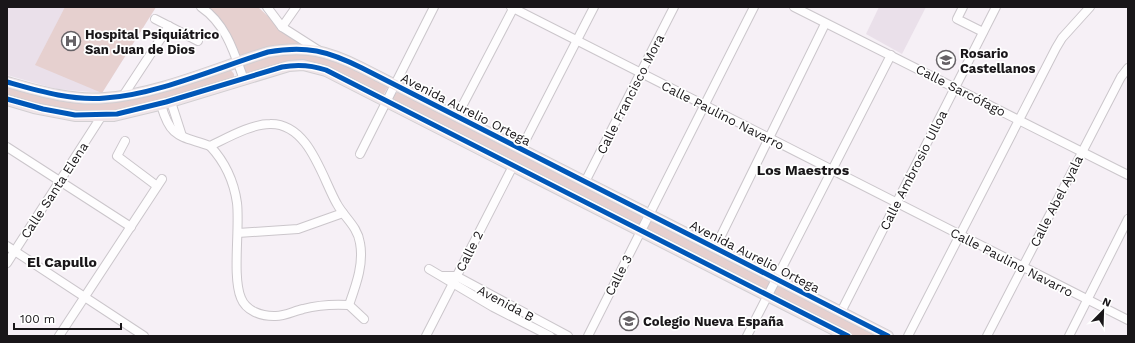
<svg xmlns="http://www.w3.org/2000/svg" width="1135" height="343" font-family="'Work Sans',sans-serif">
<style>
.built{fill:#eae0ea}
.green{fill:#e6d0cf}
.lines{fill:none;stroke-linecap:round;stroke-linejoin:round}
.minor-casing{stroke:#cbc6cb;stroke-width:10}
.major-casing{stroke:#d2cfd2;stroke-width:12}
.minor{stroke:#fefdfe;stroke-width:8}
.major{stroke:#efe5e9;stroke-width:10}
.cycleway-casing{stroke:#fff;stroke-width:8}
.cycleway{stroke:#0057b8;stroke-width:5}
.labels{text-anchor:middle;stroke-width:3.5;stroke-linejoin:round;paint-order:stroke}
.poi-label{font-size:13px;font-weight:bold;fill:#191619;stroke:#fff;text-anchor:start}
.street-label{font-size:13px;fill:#191619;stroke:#fff}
.neighbourhood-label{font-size:14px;font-weight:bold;fill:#191619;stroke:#fff}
</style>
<rect width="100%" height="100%" fill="#f6f0f6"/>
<g class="built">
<path d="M7,7H156L102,93L56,89L7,75Z"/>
<path d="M879,7H926L902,54L866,34Z"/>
</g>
<g class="green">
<path d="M65,7H156L102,93L35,65Z"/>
<path d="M207,7H258L286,33L305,46L240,58C231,40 223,19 207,7Z"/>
<path d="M309,52L344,62L388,87L381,99L302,65L246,79L241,65L271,55Z"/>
<path d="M229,68L234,74V80L127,111L83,114L7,99V85L104,101Z"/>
<path d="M400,91L640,215L642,217L640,224L636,228L390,101L394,94Z"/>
<path d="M650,221H654L771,280L768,291L642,232Z"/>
<path d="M782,286L879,336H847L773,295L777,287Z"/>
</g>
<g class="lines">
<g class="minor-casing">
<g id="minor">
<path d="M201,7C226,24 234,52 244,80"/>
<path d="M267,7L282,27L318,50"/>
<path d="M511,7L1128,320"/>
<path d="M794,7L1128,175"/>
<path d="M963,7L957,19L983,32"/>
<path d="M155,19L198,41"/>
<path d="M282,27L296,7"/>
<path d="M123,96L169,26"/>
<path d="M171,102L182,136"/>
<path d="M161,105C171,139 179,135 210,146C227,138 251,124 270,124C309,123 322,178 337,204C344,217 358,227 360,243C364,264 356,285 349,305"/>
<path d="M457,116L514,7"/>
<path d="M125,141L117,156L157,186"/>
<path d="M210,146C225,162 234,182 237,203C240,228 232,277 241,298C246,311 261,316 274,316C283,317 294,311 303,309C318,305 333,304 349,305L364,319"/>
<path d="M7,147L131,227"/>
<path d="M521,149L594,7"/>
<path d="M360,154L434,7"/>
<path d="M585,182L674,7"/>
<path d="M238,233L298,229L343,213"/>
<path d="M7,246L144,336"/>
<path d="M715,248L825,24"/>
<path d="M7,263L101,117"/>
<path d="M429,269L493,307L550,336"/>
<path d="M443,276H456L568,336"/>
<path d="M841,312L996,7"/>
<path d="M59,336L162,179"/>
<path d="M426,336L513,166"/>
<path d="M588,336L754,7"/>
<path d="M747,336L891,55"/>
<path d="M908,336L1056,48L1062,38L1090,7"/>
<path d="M987,336L1121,77L1128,68"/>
<path d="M1069,336L1128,219"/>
</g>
</g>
<g class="major-casing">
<g id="major">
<path d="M7,82C39,91 72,101 105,98C156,95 219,67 268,52C306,45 328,51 362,68L888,336"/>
<path d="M7,100L34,108L76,116H114L164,104L289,66L303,65L326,71L846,336"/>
</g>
</g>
<use href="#minor" class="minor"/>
<use href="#major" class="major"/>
<g class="cycleway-casing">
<g id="cycleway">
<path d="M7,82C39,91 72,101 105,98C156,95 219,67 268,52C306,45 328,51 362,68L888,336"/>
<path d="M7,99L43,109L75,115L117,114L166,102L282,67C298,64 311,65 326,70L848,336"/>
</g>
</g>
<use href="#cycleway" class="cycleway"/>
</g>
<defs>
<g id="hospital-ring" transform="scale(1)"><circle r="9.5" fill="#fff" stroke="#666266" stroke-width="1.5"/><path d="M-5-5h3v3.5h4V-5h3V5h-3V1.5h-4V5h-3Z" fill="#666266"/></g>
<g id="school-ring" transform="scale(1)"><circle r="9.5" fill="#fff" stroke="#666266" stroke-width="1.5"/><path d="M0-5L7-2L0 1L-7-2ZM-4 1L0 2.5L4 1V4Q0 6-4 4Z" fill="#666266"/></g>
</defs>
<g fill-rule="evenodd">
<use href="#hospital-ring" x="71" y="41"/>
<use href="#school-ring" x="946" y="60"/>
<use href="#school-ring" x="629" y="321"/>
</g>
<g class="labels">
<g class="poi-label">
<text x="85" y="39">Hospital Psiquiátrico<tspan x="85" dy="15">San Juan de Dios</tspan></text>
<text x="960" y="58">Rosario<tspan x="960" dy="15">Castellanos</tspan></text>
<text x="643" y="326">Colegio Nueva España</text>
</g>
<g class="street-label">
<text transform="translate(961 90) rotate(27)" y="5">Calle Sarcófago</text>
<text transform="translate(630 94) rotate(-63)" y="5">Calle Francisco Mora</text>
<text transform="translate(466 109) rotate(27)" y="5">Avenida Aurelio Ortega</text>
<text transform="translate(723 115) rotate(27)" y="5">Calle Paulino Navarro</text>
<text transform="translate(913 170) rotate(-63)" y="5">Calle Ambrosio Ulloa</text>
<text transform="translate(54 190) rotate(-57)" y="5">Calle Santa Elena</text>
<text transform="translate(1056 201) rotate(-63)" y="5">Calle Abel Ayala</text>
<text transform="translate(469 251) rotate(-63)" y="5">Calle 2</text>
<text transform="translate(755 256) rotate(27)" y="5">Avenida Aurelio Ortega</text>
<text transform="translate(1012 262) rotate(27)" y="5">Calle Paulino Navarro</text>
<text transform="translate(618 275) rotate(-63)" y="5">Calle 3</text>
<text transform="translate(506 303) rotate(28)" y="5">Avenida B</text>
</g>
<g class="neighbourhood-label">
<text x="803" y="175">Los Maestros</text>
<text x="62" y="267">El Capullo</text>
</g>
</g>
<rect width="1135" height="343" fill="none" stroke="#191619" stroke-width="16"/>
<g transform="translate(1103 311) rotate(23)" stroke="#ffffff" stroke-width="3" paint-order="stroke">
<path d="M0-3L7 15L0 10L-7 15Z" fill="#191619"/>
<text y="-6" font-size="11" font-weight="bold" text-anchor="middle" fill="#191619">N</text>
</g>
<path d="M14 323v6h107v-6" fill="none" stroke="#191619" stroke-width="2"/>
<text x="20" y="323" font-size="12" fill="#191619" stroke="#ffffff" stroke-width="3" paint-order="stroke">100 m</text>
</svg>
